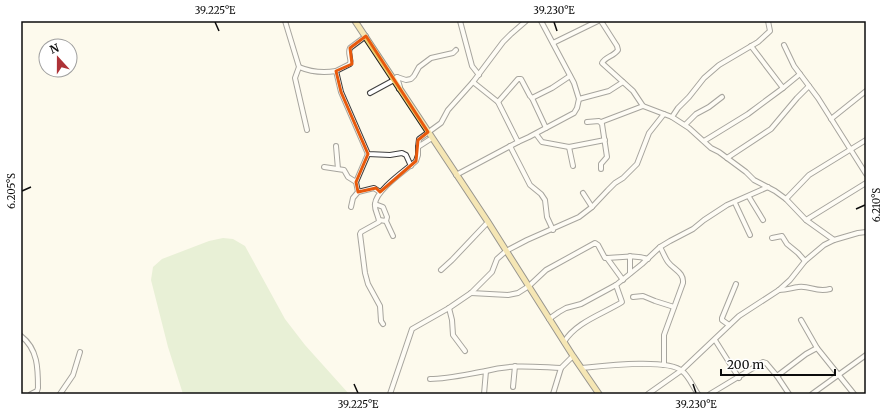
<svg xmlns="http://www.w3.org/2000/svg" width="887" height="415" font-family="Merriweather,serif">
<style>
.green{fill:#cfe4ba}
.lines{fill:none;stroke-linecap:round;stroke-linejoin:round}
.minor-casing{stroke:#3f3f3f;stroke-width:6}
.major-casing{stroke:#1d1d1d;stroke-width:7}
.minor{stroke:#fff;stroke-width:4}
.major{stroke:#ebce6f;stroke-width:5}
.marked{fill:none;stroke:#e8590c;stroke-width:3;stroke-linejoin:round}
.ticks{fill:none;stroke:#0c0c0c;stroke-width:1.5}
.neatline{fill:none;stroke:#0c0c0c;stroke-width:1.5}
.ticks-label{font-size:10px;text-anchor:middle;fill:#0c0c0c}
</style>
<rect width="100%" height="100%" fill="#fdfaed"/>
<path class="green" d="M223,238L233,239L245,246L285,319L305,345L349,394H183L168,347L151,280L153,267L162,259L209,241Z"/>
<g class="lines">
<g class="minor-casing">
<g id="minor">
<path d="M285,21L299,67L295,78L307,130"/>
<path d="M460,21L472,66L479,75"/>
<path d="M601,21L617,46L618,50C614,56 605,57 602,63L633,91L643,106L664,114"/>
<path d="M366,36L350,48C347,54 352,58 350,64L336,71L341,92L368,154L390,155L402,153L406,155L411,166"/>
<path d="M553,43L598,21"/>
<path d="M784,45L794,66L818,98L866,174"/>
<path d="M299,67C311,72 324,73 336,71"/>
<path d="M397,77L406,80L411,79L414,76L419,67L431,58L453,53L456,50"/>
<path d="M397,77L400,87L399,89"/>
<path d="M473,82L498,102L518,79H521L530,96L532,98L552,88L570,76"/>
<path d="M783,88L800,74"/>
<path d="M370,93L394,80"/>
<path d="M532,98L546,128"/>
<path d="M579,99L609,91L623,82"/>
<path d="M498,102L518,142"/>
<path d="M672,117L689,128L711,148L719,152L746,172L754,180L775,191L786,199L806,220L834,240"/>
<path d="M831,119L866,91"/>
<path d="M587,122L599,121L602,124L607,157L601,164V169"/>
<path d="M601,122L643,106"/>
<path d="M685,125L696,114L709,107L722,97"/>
<path d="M536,134L542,142L569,147L605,140"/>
<path d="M704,141L748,114L783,88L751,46"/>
<path d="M336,146L338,169"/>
<path d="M510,146L530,185L541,194L545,200L547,217L553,230"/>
<path d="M418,147L419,139L441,123L448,110L473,82L503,42L511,34L526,21"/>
<path d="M569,147L573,166"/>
<path d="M727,158L771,129L797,98L809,86"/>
<path d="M324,167L344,170L348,177L356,182"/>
<path d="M456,175L518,142L529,137L574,113L577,108L579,99L574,83L541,21"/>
<path d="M358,192L374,188L380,192"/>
<path d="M583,193L592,207"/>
<path d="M749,197L763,220"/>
<path d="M786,199L809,175L866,140"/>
<path d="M735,203L750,235"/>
<path d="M375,204L383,207L387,217L386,221"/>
<path d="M351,207L353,198L358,192L356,182L368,154"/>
<path d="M379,220L386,221L393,236"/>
<path d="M806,220L866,183"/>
<path d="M772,238L782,236L787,244L798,253L805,261"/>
<path d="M660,247C663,252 665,258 668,262C674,270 684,272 683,283L664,335V365"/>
<path d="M607,258L623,280"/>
<path d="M441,270L452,260L488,222"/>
<path d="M630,273V256"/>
<path d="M779,290C787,290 791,288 798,287C810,285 816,293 830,289"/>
<path d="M471,293L508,295L518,293L529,286L546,270L595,243L598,245L605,258C620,258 633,254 648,259"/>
<path d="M633,297L643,296L655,301L674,307"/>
<path d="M449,308L452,320L453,335L465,351"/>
<path d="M549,319L559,312L566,308L581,304L616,285L642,264L660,247L670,241L693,229L704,220L727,205L768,187"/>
<path d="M801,320L817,348"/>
<path d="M383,324L381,321L380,306L368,284L365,273L360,234L361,232L379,222C379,216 374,210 375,204C376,190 406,170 416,161L418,155V147L432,138"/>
<path d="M729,325L722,320V318L736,284"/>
<path d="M21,336C38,349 38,369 38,388L37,391L31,394"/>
<path d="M715,340L739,378"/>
<path d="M564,342C576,322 603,314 622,302L616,285"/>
<path d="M582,368C602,366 668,358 682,371C689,376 693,387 698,394"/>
<path d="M486,371C511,364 535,367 561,368"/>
<path d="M430,379C448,379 468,374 486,371L484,394"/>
<path d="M513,387L515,366"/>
<path d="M60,394L73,375L80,352"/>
<path d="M390,394L412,329L449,308L471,293L492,272L497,259L506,251L527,240L579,217L592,207L608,190L615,183L623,178L637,164L649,133L664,114L672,117L678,108L689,97L704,78L719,65L758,42L770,31L768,21"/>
<path d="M553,394L561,368L573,356"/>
<path d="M648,394L682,370L739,316L779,290L790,280L805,261L824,245L834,240L858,233L866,232"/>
<path d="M710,394L763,362L766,363L777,376"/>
<path d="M789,394L777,376L806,354L817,348L854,394"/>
<path d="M812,394L866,355"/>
</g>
</g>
<g class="major-casing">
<path id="major" d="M355,21L488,222L573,356L599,394"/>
</g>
<use href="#minor" class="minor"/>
<use href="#major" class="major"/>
</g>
<path d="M0 0H887V415H0ZM366,36L428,132L418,140L416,161L380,192L376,188L358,192L356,182L368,154L341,92L336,71L352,64L350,48Z" fill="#fdfaed" fill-opacity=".55" fill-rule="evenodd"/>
<path class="marked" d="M366,36L428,132L418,140L416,161L380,192L376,188L358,192L356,182L368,154L341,92L336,71L352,64L350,48Z"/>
<path class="ticks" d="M215,22L219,31M554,22L557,31M22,191L31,187M856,209L865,205M354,384L358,393M693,384L696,393"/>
<rect width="887" height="415" fill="none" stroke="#ffffff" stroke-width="44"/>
<g transform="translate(58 58) rotate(339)"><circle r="19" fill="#ffffff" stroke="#9e9e9e"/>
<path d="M0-3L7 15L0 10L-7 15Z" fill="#ae3237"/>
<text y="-6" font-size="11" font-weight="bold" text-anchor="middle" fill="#0c0c0c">N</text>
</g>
<path d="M721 369v6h114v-6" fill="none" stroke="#0c0c0c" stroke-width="2"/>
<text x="727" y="369" font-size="12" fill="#0c0c0c" stroke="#ffffff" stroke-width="3" paint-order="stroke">200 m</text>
<rect x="22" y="22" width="843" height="371" class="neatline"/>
<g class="ticks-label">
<text x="215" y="14">39.225°E</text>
<text x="554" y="14">39.230°E</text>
<text transform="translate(11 191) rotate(-90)" y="4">6.205°S</text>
<text transform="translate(876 205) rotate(-90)" y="4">6.210°S</text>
<text x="358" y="408">39.225°E</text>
<text x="696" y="408">39.230°E</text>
</g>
</svg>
